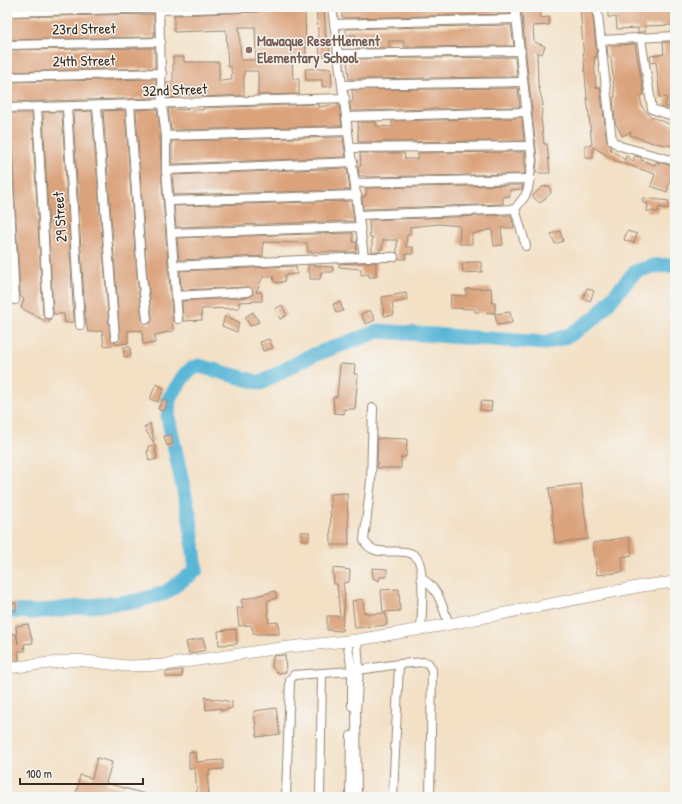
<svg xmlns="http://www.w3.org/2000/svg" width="682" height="804" font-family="'Patrick Hand',sans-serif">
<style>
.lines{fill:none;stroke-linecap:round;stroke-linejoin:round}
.river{stroke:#59b6d7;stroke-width:15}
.building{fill:#dba37b;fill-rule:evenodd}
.street-casing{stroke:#978572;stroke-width:10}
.secondary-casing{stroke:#978572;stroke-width:12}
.street{stroke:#fff;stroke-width:8}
.secondary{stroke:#fff;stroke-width:11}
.education-dot{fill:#8d6e63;stroke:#f6f6f2;stroke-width:1.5}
.labels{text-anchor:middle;stroke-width:3;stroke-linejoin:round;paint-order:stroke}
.street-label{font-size:15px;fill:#3b2a1e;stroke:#f6f6f2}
.education-label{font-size:15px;font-weight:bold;fill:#785e54;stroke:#f6f6f2;text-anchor:start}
</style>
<rect width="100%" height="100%" fill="#f6f6f2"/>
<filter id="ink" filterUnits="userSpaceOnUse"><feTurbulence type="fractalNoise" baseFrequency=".025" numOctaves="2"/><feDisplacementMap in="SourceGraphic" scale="8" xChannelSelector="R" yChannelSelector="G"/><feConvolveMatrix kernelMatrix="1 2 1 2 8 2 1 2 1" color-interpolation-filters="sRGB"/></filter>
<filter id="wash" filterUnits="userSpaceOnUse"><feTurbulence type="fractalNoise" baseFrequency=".012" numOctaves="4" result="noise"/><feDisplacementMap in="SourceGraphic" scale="16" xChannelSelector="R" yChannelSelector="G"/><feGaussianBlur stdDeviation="0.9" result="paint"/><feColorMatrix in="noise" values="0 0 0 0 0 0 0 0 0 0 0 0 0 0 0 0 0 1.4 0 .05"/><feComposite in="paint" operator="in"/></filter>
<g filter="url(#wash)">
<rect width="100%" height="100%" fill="#f3e0c5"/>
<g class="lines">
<path class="river" d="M7,611L33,612L137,601L165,593L196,570L190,519L168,417L169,398C180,386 182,370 199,366L261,383L308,357L379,331L545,343L570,335L595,318L635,272L653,266L675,265"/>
</g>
<g id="blocks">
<g class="building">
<path d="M305,7L306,57H292L293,79H299V94L258,95V71H244V95L203,97V94L179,95V97L167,98V82H173V57H184V62H219V81L232,80L231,67H228L226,30L174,32V15L258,12L263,8ZM239,27H255L256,60H241Z"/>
<path d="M316,7H324L326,44H329L330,56H320Z"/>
<path d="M342,7H510V14L346,18L342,17Z"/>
<path d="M521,7H540L541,18L549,17V25L533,26L534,42L545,46L542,54L537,52L538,84L543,104L541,118L544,144H547L550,173H536L537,160Z"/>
<path d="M580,7H592L597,57H594L596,88L600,87L607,142L611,147L610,149L625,160L626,156L633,161L635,156L642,158L641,160L655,165L656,162L674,166L667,192L651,186L655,174L616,161L593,147V158H585V145H592L586,87Z"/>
<path d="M625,7H673L675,25L645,26V32H638V28L617,29L616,17H608V8Z"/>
<path d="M154,14V37L7,40V17Z"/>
<path d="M511,25L514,46L404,47V41H389V48H356V35H346V29Z"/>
<path d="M663,42H675V109L665,106L667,97L660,98L656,62L651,63L650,56L664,54Z"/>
<path d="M635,44L644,95L640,96L642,107L651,117L675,126V146L653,143L630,135L631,132L622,136L615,122L613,97H615L611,57H608L607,46Z"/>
<path d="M155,48V68L7,72V50Z"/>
<path d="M515,57L517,77L349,79L347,59Z"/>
<path d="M331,68L332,86L322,87V80H306L305,69Z"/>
<path d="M156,79V98L7,102V82Z"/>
<path d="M518,88L520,107L351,111L350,102L353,101L352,90Z"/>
<path d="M319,104V107L339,104L342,126L171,130L168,109L203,110V108Z"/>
<path d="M157,109L160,136L161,170L173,331L155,335V343L143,344L142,330L128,331V343L104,346L102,331L88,332L85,317L73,112L92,111L110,337L115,342L118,341L120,337L103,111L125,110L137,277L142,320L147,324L151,323L152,318L147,275L136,110Z"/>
<path d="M43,112H62L74,322L65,323L64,314H53Z"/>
<path d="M7,113H32L43,314L45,319H51L49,323L21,308L24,299L21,297L20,295L12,146L9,141Z"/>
<path d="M522,118L524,141L358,142V122H376V126L392,127V121Z"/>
<path d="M343,137L346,157L172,164V141Z"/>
<path d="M525,152V174L366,177V176H359L358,166H361L360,153H404L405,159H418V153Z"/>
<path d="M347,168L350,190L174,195L172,175Z"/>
<path d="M523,185L522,189L510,190V196L503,197V204L363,209L362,197L366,196V188Z"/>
<path d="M550,186L551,193L540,203L532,196L542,187Z"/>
<path d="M643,198L669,201L668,209L659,207L658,212L647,211L648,204L642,202Z"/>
<path d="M351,201L354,221L176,227L174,206Z"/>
<path d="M511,215L514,228H501L503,245L494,246L492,229L472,234V244H459L460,226L439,224L410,227V235H407L406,247H413V254H406V259H399L397,252V240H383L382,249H380V252H372V238H370L369,220Z"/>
<path d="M560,231L563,241L555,244L551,234Z"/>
<path d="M627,231L637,234L634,243L624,240Z"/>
<path d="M347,233H353V242H357L356,252H308L307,243L263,242V256L179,260L177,238Z"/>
<path d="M376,262V277H369V274L361,275V269L339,267V264Z"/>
<path d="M471,262H481L482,272L463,273L462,263Z"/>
<path d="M308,265L333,267V272H321L320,279H310V273L308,272Z"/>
<path d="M296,266L297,274L285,275V281L279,283L274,282L273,276L263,277L256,292H262V301L239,302V308L201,309L202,320L183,321L182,301L248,297L253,295V291L248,287L181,290L180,271Z"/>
<path d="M491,288L492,303H495V313L475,312V309L450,308L451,295L466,296V289Z"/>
<path d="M587,288L594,291L590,301L583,298Z"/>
<path d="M406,293L407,300L392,303L394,315L384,316L382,297Z"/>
<path d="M340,302L343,311L336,313L333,304Z"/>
<path d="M282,305L287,315L280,319L275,309Z"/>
<path d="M370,310L375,320L366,324L361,314Z"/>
<path d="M253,312L259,322L250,326L245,317Z"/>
<path d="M510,312L512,323L497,325L495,314Z"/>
<path d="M225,316L239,322L237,332L222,326Z"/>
<path d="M269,339L273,348L263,351L260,342Z"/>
<path d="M123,347H130L131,356L124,357Z"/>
<path d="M340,364L355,365L354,374H358L355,409H344V414L334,413L333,397H337Z"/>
<path d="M156,384L164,388L158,402L150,399Z"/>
<path d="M162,399L168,401L164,412L158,409Z"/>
<path d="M481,401L492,402L491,411L480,410Z"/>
<path d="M150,423L154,443L144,428Z"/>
<path d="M171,434L173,444L167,446L164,436Z"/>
<path d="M378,438L407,439L406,457H401V468H377Z"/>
<path d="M155,445L157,459L149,461L147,451H149L148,446Z"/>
<path d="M581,484L588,539L555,543L549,488Z"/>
<path d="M347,493L349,545H331L330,494Z"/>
<rect x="301" y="532" width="8" height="8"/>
<path d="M629,537L632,555L622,557L623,572L597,575L593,543Z"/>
<path d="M333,568L350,570L349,582L343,583L345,596L342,631L327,630V616H340L337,584H334Z"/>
<path d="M372,568L387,569V577H380L379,581L373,578Z"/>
<path d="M399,589L400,611L383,612L381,590Z"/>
<path d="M275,591L277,598L267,601L269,623L278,622L279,634H254L251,625L239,626L237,608H243L241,600Z"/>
<path d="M363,599L364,613L368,612V614L386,613L387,625L355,628L352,601Z"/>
<path d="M7,603H16V611L7,610Z"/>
<path d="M28,624L33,643L24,644L25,651H18L19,660L8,661V653L12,652L10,634H16L18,644L16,626Z"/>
<path d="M236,629L237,644L219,645L218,631Z"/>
<path d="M203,638L206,650L189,654L186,642Z"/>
<path d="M285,655L286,672L278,673L272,667L273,656Z"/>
<path d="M182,670V677H166V672Z"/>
<path d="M205,697L232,702V708L221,711V708L206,710Z"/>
<path d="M276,708L280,734L257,737L254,711Z"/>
<path d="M189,752H195L196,762L223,760V769L209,770V775H207L209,794L197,795L195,768L189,769Z"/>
<path d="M97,758L112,762L106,783L149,795V797H86L76,794L80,775L92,778Z"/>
</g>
</g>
</g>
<g filter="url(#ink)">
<use href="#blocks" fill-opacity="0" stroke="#978572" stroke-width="1"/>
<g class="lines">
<g class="street-casing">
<g id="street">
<path d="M332,7L364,257H394"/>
<path d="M597,7L612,141L620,146L675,161"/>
<path d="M160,10L258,7"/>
<path d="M7,12L159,8L162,104L166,136V170L178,319"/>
<path d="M334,24L516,19"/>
<path d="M641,39L652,109L675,117"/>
<path d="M601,40L675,36"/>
<path d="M7,45L161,42"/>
<path d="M338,54L521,51"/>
<path d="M7,77L162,73"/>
<path d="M342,85L523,82"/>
<path d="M130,105L142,276L147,319"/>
<path d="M97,107L115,337"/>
<path d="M7,108L345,98"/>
<path d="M37,108L48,314"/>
<path d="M67,108L80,325"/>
<path d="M347,117L526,112"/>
<path d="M166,136L348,131"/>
<path d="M7,146L15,300"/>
<path d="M351,148L530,146"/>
<path d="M166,170L353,162"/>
<path d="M356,183L530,179"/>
<path d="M170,201L357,195"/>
<path d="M515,209L526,246"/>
<path d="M360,215L515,209L525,196L528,189L532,161L515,7"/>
<path d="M172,233L360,227"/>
<path d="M174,266L364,257"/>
<path d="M175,296L248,292"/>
<path d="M373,408L371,481L364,540C374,562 405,543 417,558C425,568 422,614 421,629"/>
<path d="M421,578C440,590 441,604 449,624"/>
<path d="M357,640L359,670L356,711L357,797"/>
<path d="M347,641L352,671V706"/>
<path d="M399,664L424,662L428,663L432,670L430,797"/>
<path d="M286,797L290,680L294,675L352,671L399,664L393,797"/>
<path d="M320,797L322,673"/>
<path d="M350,797L351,736"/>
</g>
</g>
<g class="secondary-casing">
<path id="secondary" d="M7,668L77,660L127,666L164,665L280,648L357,640L445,625L642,586L675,582"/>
</g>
<use href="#street" class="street"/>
<use href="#secondary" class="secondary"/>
</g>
</g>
<circle class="education-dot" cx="249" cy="50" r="4"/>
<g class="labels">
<g class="street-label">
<text transform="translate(84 29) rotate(-1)" y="5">23rd Street</text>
<text transform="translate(84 61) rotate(-1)" y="5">24th Street</text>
<text transform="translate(175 90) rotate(-2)" y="5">32nd Street</text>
<text transform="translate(60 217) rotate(-94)" y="5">29 Street</text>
</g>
<g class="education-label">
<text x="257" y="46">Mawaque Resettlement<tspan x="257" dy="17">Elementary School</tspan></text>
</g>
</g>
<rect width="682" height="804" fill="none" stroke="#f6f6f2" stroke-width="24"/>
<path d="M20 778v6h123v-6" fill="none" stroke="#3b2a1e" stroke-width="2"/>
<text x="26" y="778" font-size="12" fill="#3b2a1e" stroke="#f6f6f2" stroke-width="3" paint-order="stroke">100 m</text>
</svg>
